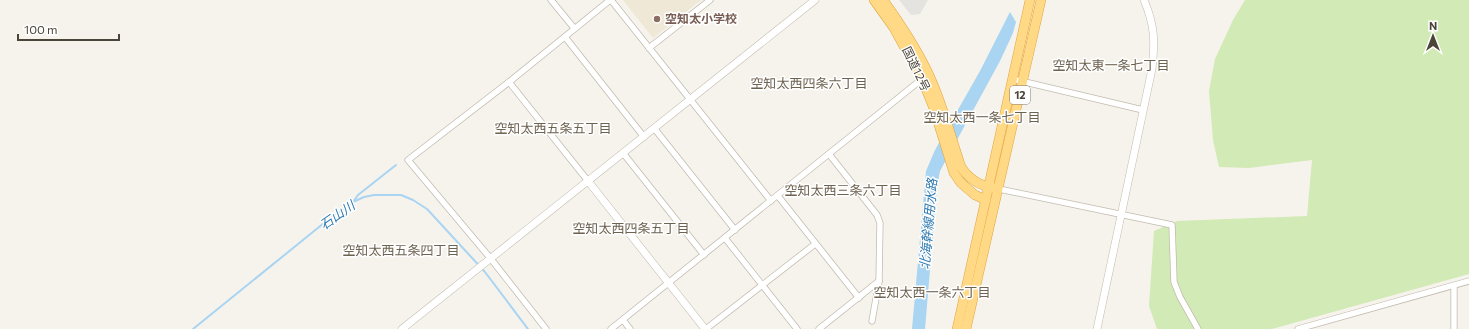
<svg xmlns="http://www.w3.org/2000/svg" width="1469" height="329" font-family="Commissioner,'Noto Sans JP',sans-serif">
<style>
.education{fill:#efe8d6}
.green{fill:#d2eab5}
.parking{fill:#e5e3e0}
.water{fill:#a9d4f2}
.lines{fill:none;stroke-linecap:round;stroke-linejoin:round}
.stream{stroke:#a9d4f2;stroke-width:2}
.minor-casing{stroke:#c2bbae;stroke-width:7}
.tertiary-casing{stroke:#c2bbae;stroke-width:8}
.trunk-casing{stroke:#e0a43c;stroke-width:10}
.minor{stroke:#fff;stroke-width:5.5}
.tertiary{stroke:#fff;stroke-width:7}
.trunk{stroke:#ffd985;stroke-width:9}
.education-dot{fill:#8d6e63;stroke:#fff;stroke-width:1.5}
.labels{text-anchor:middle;stroke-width:3;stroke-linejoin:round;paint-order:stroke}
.shield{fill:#fff;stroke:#817c74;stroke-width:1}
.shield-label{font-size:11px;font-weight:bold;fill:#4b4439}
.education-label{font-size:12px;font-weight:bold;fill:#785e54;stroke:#fff;text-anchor:start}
.street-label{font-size:12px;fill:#4b4439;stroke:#fff}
.neighbourhood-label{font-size:13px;fill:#6e6250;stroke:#fff}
.water-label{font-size:13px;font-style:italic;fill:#2e7ab2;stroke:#fff}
</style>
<rect width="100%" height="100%" fill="#f6f3ec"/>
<path class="education" d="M623,0H701L653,38Z"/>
<path class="green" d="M1245,0H1469V274L1272,329H1157L1149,306L1154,231L1177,221L1307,216L1312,160L1249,168L1219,167L1213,140L1209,91L1215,59L1233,20Z"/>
<path class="parking" d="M899,0H928L920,14L911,15Z"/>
<path class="water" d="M1010,12L1016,22L1013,33L1000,61L940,171L937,187L925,329H912L926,171L935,150L980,71Z"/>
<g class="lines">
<g class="stream">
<path d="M353,202L358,195L396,165"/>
<path d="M193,329L324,223L353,202L364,197L374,195H401L413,200L427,209L485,272L528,329"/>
</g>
<g class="minor-casing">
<g id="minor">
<path d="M551,0L574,28"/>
<path d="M611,0L771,201"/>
<path d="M565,37L644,137"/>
<path d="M649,48L710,0"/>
<path d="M1012,79L1143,110"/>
<path d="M509,82L588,181"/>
<path d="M654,128L735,230"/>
<path d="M623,153L704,255"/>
<path d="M829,154L877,215L880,223L879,281L872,321"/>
<path d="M999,189L1172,225L1174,282L1180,297L1198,329"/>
<path d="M778,196L859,298"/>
<path d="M725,238L797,329"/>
<path d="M623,320L630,329"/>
<path d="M546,329L491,259L408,160L509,82L610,0"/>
<path d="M611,329L922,79"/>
<path d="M706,329L815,244"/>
<path d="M819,329L879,281"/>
<path d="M1298,329L1469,281"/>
<path d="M1454,329V286"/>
</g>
</g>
<g class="tertiary-casing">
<g id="tertiary">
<path d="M588,181L705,329"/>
<path d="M402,329L815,0"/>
<path d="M1097,329L1152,69C1155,42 1155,26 1144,0"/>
</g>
</g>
<g class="trunk-casing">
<g id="trunk">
<path d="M874,0L894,28L922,79L933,106L954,173L961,183L975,195L986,200"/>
<path d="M883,0C899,22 915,46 927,71C942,101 950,135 961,167C968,178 980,186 994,188"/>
<path d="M957,329L1030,0"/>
<path d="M966,329L1041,0"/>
</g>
</g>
<use href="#minor" class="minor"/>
<use href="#tertiary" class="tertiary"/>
<use href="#trunk" class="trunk"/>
</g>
<circle class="education-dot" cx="657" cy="19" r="4"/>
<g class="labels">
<rect class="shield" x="1010" y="86" width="20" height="18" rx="3"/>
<g class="shield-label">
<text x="1020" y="99">12</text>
</g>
<g class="education-label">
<text x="665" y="23">空知太小学校</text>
</g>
<g class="street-label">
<text transform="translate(916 69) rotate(64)" y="4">国道12号</text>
</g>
<g class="neighbourhood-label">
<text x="1111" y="70">空知太東一条七丁目</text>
<text x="809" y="88">空知太西四条六丁目</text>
<text x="982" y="122">空知太西一条七丁目</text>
<text x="553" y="133">空知太西五条五丁目</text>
<text x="843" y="195">空知太西三条六丁目</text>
<text x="631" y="233">空知太西四条五丁目</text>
<text x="401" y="255">空知太西五条四丁目</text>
<text x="932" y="297">空知太西一条六丁目</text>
</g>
<g class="water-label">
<text transform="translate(337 215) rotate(-35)" y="5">石山川</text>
<text transform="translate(928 224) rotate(-85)" y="5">北海幹線用水路</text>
</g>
</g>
<g transform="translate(1433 36)" stroke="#ffffff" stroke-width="3" paint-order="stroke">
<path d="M0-3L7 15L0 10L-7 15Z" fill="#4b4439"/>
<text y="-6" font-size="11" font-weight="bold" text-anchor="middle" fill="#4b4439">N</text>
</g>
<path d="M18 34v6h101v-6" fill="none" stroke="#4b4439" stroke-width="2"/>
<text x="24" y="34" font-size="12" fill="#4b4439" stroke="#ffffff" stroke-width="3" paint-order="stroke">100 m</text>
</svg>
